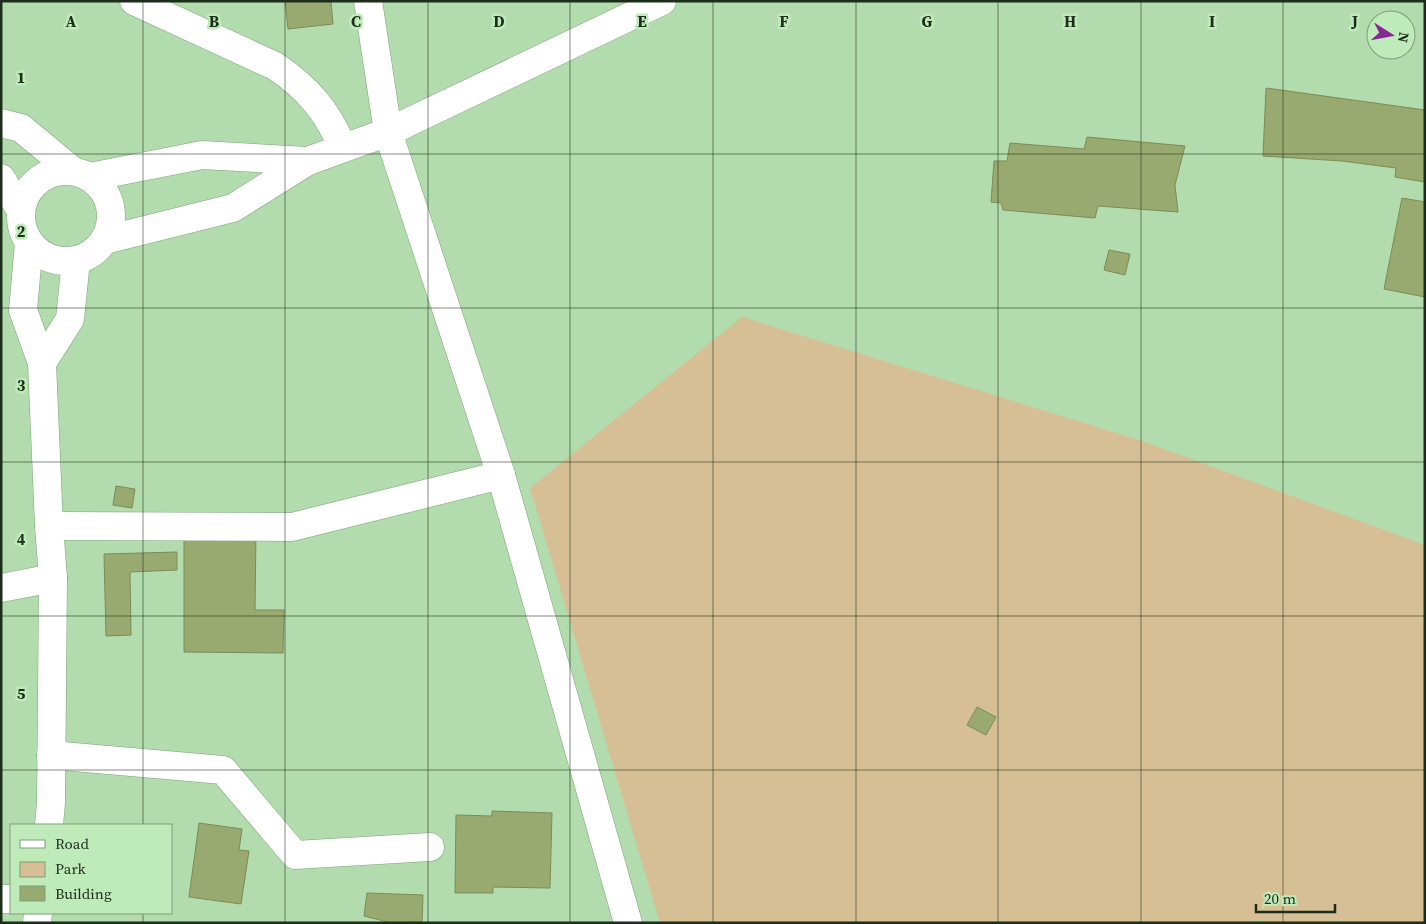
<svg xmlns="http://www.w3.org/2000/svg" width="1426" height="924" font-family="'Source Serif 4',serif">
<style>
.green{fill:#d6bf94}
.building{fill:#99aa70;stroke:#7b8b56}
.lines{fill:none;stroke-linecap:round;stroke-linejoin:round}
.minor-casing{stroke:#7ba376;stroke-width:29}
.tertiary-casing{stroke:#7ba376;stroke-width:29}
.secondary-casing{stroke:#7ba376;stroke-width:29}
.minor{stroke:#fff;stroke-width:28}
.tertiary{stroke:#fff;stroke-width:28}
.secondary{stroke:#fff;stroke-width:28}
.grid{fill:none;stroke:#1d2d1b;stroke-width:1;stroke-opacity:0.55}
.grid-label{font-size:16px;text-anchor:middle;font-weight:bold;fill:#1d2d1b;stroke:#bfeaba;stroke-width:5;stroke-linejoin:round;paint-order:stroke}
</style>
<rect width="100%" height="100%" fill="#b2dcad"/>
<path class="green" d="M742,317L1142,441L1425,545V923H660L530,488Z"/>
<g class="building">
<path d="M285,1H331L333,24L288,29Z"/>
<path d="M1266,88L1425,110V182L1395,177L1396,168L1342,161L1263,156Z"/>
<path d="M1087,137L1185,146L1175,185L1178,212L1098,206L1095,218L1003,210L1001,203L991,202L994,161H1007L1010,143L1084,149Z"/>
<path d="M1402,198L1425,202V297L1384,289Z"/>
<path d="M1109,250L1130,254L1125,275L1104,270Z"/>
<path d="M116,486L135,489L132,508L113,505Z"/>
<path d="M184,529H256L255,610H284L283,653L184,652Z"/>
<path d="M177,552V570L130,572L131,635L106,636L104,554Z"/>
<path d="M977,707L996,717L986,735L967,725Z"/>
<path d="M492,811L552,813L550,888L493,887V893H455L456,815L492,816Z"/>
<path d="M199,823L242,829L239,850L249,851L241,904L189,897Z"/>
<path d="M367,893L423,895L422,922L392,923L364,916Z"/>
</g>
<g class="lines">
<g class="minor-casing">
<g id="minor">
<path d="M134,1L275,66C309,89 327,111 343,148"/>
<path d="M368,1L388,132L501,475L628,923"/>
<path d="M1,123L21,128L73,171"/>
<path d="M1,178L20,209"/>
<path d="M49,526L292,527L501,475"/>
<path d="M1,588L53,578"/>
<path d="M51,755L223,770L295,855L430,847"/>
<path d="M1,899H11"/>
</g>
</g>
<g class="tertiary-casing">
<g id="tertiary">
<path d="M90,177L202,155L308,161"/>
<path d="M105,240L233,208L308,161L388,132L662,1"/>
</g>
</g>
<g class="secondary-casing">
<g id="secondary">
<circle cx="66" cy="216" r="45"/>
<path d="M29,243L23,310L42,363L49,526L53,578L51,803L49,825"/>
<path d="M42,363L70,319L76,260"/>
<path d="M37,923L38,913"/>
</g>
</g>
<use href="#minor" class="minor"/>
<use href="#tertiary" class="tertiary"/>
<use href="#secondary" class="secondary"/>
</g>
<path class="grid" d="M143,1V825M285,1V923M428,1V923M570,1V923M713,1V923M856,1V923M998,1V923M1141,1V923M1283,1V923M1,154H1425M1,308H1425M1,462H1425M1,616H1425M1,770H1425M143,913V923"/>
<g class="grid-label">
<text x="71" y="27">A</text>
<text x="214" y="27">B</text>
<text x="356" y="27">C</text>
<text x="499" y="27">D</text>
<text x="642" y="27">E</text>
<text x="784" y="27">F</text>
<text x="927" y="27">G</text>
<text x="1070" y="27">H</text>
<text x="1212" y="27">I</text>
<text x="1355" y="27">J</text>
<text x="21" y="83">1</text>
<text x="21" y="237">2</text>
<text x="21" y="391">3</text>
<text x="21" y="545">4</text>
<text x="21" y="699">5</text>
</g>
<rect width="1426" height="924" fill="none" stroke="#1d2d1b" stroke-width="5"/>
<rect x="10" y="824" width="162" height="90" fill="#bfeaba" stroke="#7e9e7a"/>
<rect x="20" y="840" width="25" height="8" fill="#ffffff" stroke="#7e9e7a"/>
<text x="55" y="849" font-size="15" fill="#1d2d1b">Road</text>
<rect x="20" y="862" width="25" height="15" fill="#d6bf94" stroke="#7e9e7a"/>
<text x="55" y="874" font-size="15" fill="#1d2d1b">Park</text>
<rect x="20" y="886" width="25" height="15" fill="#99aa70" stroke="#7e9e7a"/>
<text x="55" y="899" font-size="15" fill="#1d2d1b">Building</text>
<g transform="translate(1391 35) rotate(101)"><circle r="24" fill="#bfeaba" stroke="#7e9e7a"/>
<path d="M0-4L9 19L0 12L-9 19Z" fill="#862994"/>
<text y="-8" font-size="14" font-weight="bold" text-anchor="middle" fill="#1d2d1b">N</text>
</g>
<path d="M1256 904v8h79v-8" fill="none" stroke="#1d2d1b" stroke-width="2.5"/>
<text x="1264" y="904" font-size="15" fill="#1d2d1b" stroke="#bfeaba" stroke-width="4" paint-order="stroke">20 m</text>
</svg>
